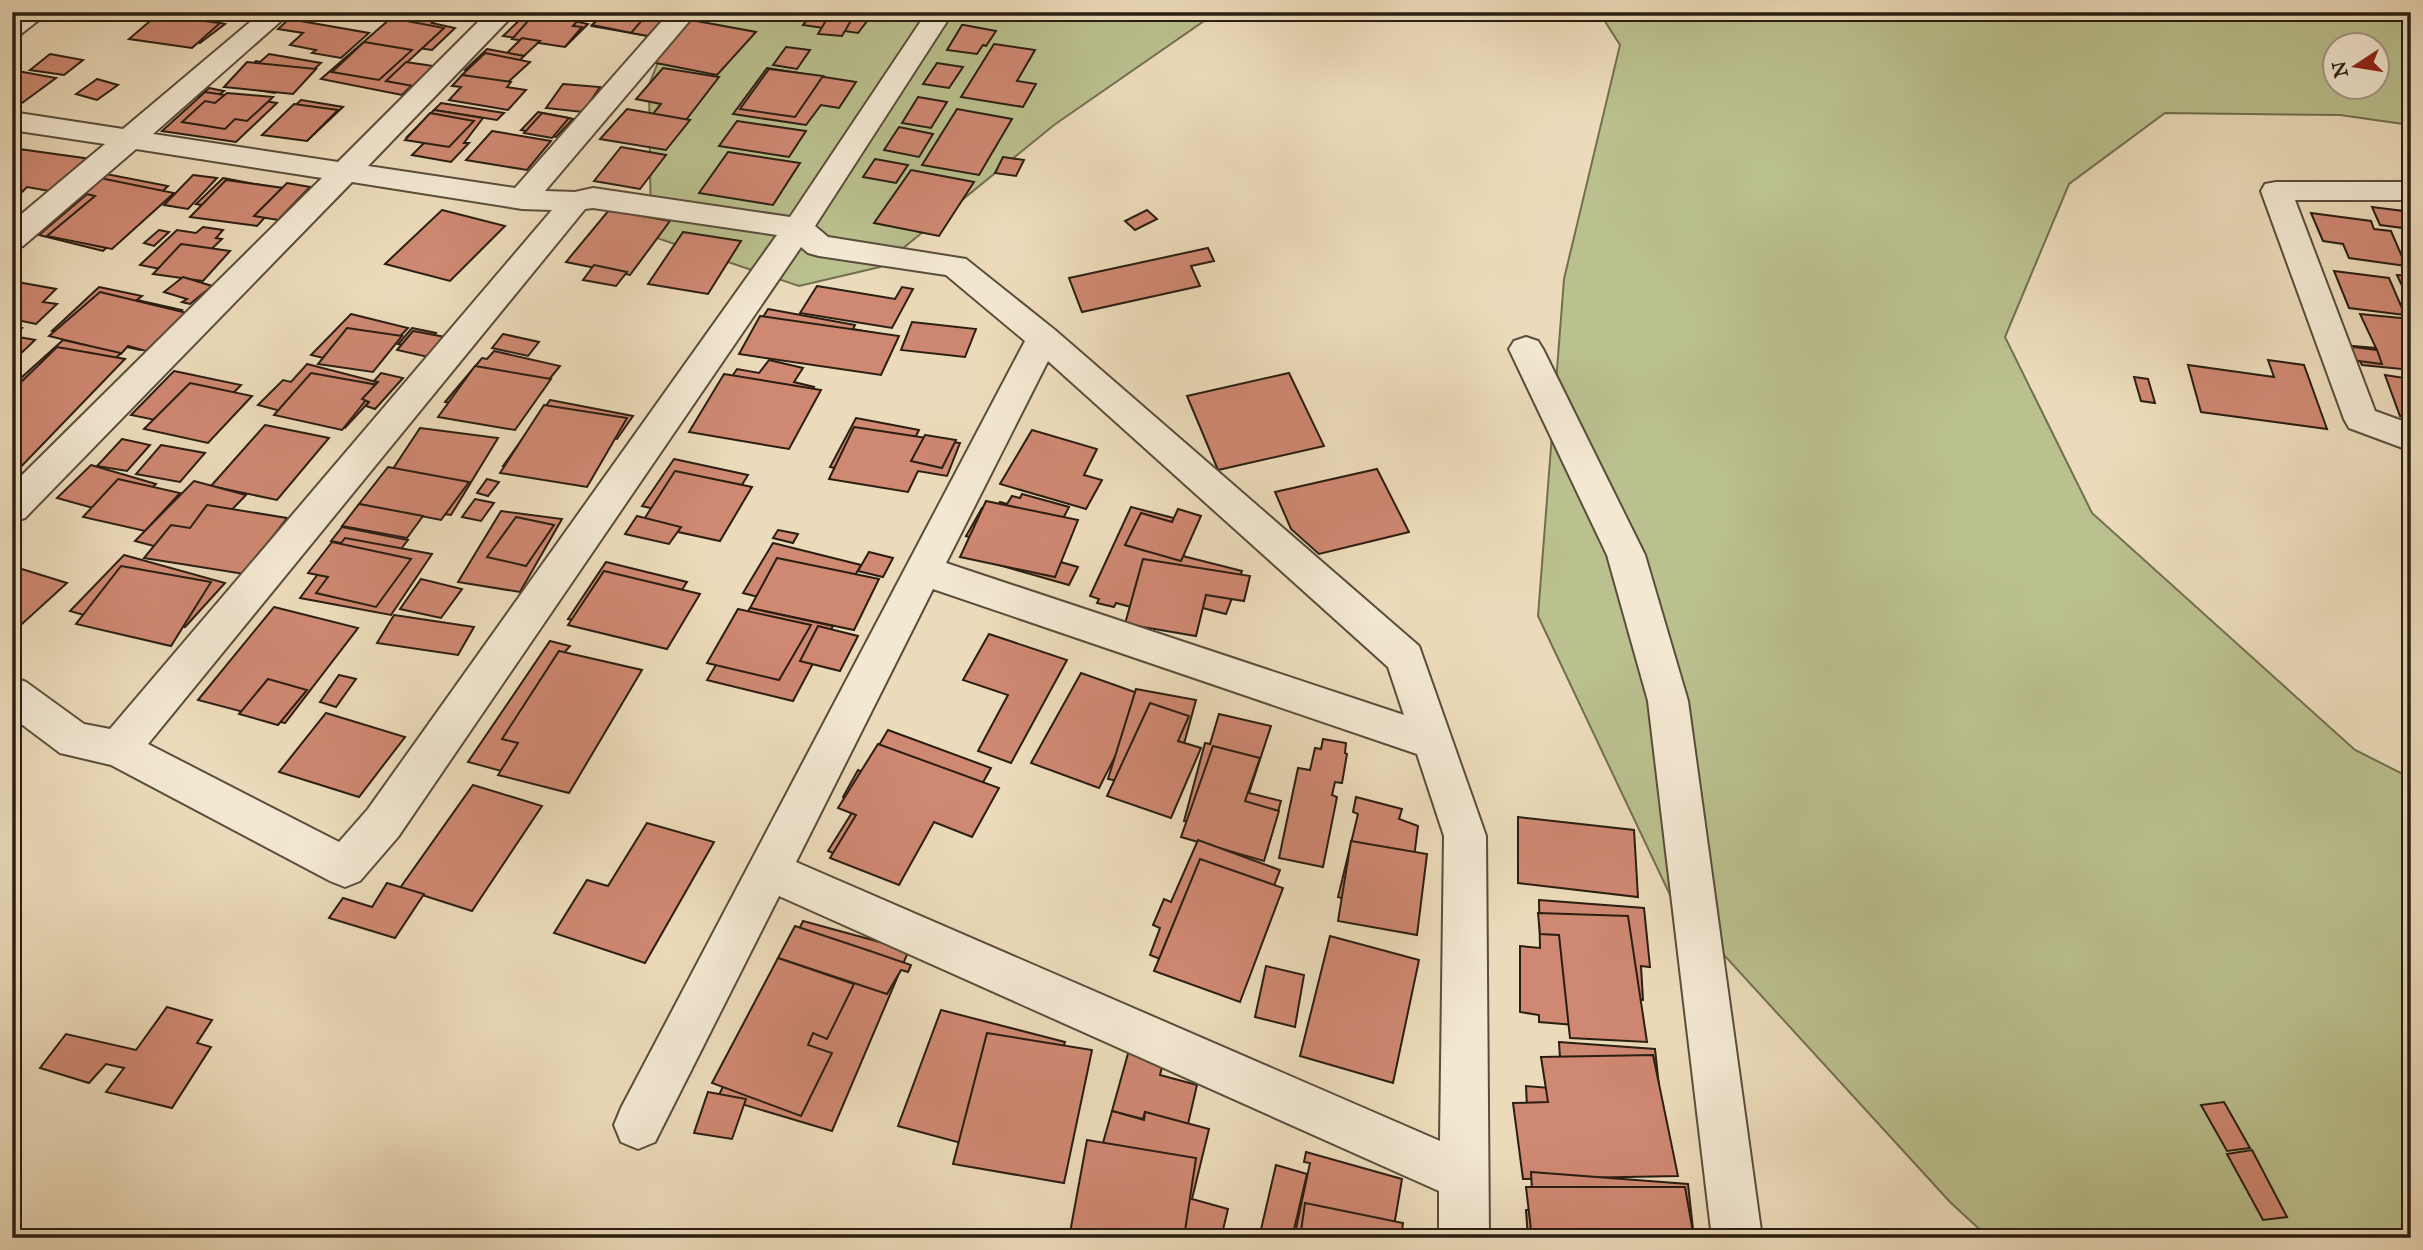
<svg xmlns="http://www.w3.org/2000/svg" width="2423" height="1250" font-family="'IM FELL Great Primer',serif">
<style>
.green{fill:#bac08e;stroke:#726f50;stroke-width:2;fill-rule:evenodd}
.building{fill:#cf8872;stroke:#2a1e12;stroke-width:2}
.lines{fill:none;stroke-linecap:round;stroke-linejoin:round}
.minor-casing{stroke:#5a4d3c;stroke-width:4}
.minor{fill:#f3e8d2;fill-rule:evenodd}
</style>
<rect width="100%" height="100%" fill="#ecdbba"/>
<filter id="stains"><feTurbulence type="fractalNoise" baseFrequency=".00286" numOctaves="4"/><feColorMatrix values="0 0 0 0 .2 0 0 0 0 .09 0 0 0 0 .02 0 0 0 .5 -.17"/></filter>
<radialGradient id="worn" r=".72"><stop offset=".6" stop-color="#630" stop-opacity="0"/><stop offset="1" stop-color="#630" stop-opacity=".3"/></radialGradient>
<g class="green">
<path d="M678,12H1217L1054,125L880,267L799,286L651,236L649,85Z"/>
<path d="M1599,12H2411V125L2340,115L2165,113L2069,184L2005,337L2092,513L2355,750L2411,778V1238H1989L1950,1202L1671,897L1538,616L1564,279L1620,45ZM2336,46H2378V88H2336Z"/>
</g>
<g class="building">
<path d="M172,12L200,14L196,18L225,24L200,43L145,33Z"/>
<path d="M185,12H252L243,20Z"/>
<path d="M401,12L439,17L432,23L455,28L432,50L369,41Z"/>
<path d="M528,12H588L578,22L588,24L566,46L503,36Z"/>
<path d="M536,12H585L573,26L582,27L565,47L512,39Z"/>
<path d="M605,12H649L631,33L592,26Z"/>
<path d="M606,12H653L672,16L652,37L592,25Z"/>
<path d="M649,12H669L648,36L631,33Z"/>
<path d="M819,12H874L858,33L803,25L812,14L816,15Z"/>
<path d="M831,12H856L842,36L818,34Z"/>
<path d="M157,15L220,23L192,48L129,39Z"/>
<path d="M391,18L444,28L402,67L427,71L402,95L321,79Z"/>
<path d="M289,19L369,33L341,58L312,53L316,50L290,45L303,33L278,29Z"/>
<path d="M691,20L756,32L717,75L651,62Z"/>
<path d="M962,25H964L996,31L986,46L983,45L977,54L947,50Z"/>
<path d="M522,38L540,41L524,56L507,53Z"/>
<path d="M364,42L412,50L379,80L332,72Z"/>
<path d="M994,44L1035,50L1017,81L1036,84L1023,107L961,97Z"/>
<path d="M786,47L810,50L797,69L773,65Z"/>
<path d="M487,49L524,56L503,78L465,70Z"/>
<path d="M485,53L530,62L506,84L462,75Z"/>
<path d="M50,54L83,60L64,75L30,70Z"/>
<path d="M269,54L321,63L311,72L304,71L275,93L232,86L239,80H235L256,61L260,62Z"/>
<path d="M247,62L316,69L293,94L224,87Z"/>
<path d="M406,62L433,66L413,86L386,81Z"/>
<path d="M937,63L963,67L949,88L923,84Z"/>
<path d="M663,68L719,77L686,120L652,115L661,104L636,99Z"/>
<path d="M767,68L856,82L839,108L821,105L806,125L733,114Z"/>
<path d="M769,69L823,76L795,117L740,109Z"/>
<path d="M12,70L56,78L22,103L12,101Z"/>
<path d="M462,75L511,82L507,87L526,90L508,110L449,100L461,87L452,86Z"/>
<path d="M97,79L118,85L97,100L76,94Z"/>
<path d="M563,84L600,87L583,112L546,108Z"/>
<path d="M209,88L224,91L212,100L199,97Z"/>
<path d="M205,92L277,103L236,142L162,131Z"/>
<path d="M227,93L273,97L247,121L235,119L225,129L182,122L205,101L215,103Z"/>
<path d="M918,97L947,102L931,128L902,123Z"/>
<path d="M301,100L343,107L308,140L267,132Z"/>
<path d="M441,103L504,113L497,120L434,110Z"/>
<path d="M294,104L338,110L307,141L262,135Z"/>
<path d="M627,109L690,120L666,150L600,139Z"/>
<path d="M957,109L1012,119L979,175L922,165Z"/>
<path d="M434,110L483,118L464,143H469L451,162L412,155L426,141L407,137Z"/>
<path d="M538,112L573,119L556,137L521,130Z"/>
<path d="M430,113L474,121L449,147L405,140Z"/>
<path d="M542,113L569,118L552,138L524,133Z"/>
<path d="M737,121L806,131L789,157L719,146Z"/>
<path d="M899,127L933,134L919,157L884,150Z"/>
<path d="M492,131L551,141L527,170L466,160Z"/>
<path d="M621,147L666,155L640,189L594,181Z"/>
<path d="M12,148L91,159L55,192L27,187L14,200Z"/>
<path d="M728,152L800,163L773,205L699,193Z"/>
<path d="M1003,157L1024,160L1016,176L995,173Z"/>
<path d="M875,159L908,165L896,183L863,177Z"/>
<path d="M911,170L974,182L939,236L874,223Z"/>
<path d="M106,174L168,186L148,205L152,206L103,251L39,235L87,194H83Z"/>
<path d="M193,175L217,178L188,209L164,205Z"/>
<path d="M100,178L174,193L112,249L47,236L95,196L82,193Z"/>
<path d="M223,178L276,188L250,214L196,204Z"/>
<path d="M226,180L291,189L257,226L190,217Z"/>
<path d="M287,183L310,187L278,220L254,216Z"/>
<path d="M2372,207L2411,212V229L2380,225Z"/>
<path d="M442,210L505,226L450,281L385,264Z"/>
<path d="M609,210L670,221L630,275L566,262Z"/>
<path d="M1147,210L1157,219L1135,230L1125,221Z"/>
<path d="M2311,213L2371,221L2374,229L2391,231L2406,266L2349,258L2343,244L2323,241Z"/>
<path d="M203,227L223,230L216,238L222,239L185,274L140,265L177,230L196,233Z"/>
<path d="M159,230L169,232L154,246L144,243Z"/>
<path d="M683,232L741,241L708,294L648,284Z"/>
<path d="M181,244L230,251L203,281L153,274Z"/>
<path d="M1208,248L1214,261L1191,266L1200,286L1082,312L1069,278Z"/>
<path d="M594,265L627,272L616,286L583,280Z"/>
<path d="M2334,271L2389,278L2405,315L2349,308Z"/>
<path d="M2397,275L2411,276V305Z"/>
<path d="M183,277L212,286L190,304L182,302L187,299L164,292Z"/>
<path d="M12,281L56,289L43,302L57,304L36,324L12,319Z"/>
<path d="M817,286L895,299L902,287L913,289L892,328L800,313Z"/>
<path d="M99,287L142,296L137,300L182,310L140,350L52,331Z"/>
<path d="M100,292L187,313L146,351L128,346L121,354L49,336Z"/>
<path d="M768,309L855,325L853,329L874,333L856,366L760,348L773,328L758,325Z"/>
<path d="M351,314L408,328L369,369L311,355Z"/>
<path d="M2360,314L2411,319V370L2362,365L2352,346L2376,348Z"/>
<path d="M760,316L899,336L881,375L739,354Z"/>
<path d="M912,322L976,329L965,357L901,350Z"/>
<path d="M12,326L22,328L13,336L35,340L12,362Z"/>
<path d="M347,328L402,336L373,372L318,364Z"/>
<path d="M412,328L436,333L422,349L398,344Z"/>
<path d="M413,331L445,337L428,357L397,350Z"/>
<path d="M503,334L539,342L528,356L492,348Z"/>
<path d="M63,340L121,353L12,457V386Z"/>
<path d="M2345,346L2377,350L2382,364L2351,360Z"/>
<path d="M57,347L125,359L12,476V391Z"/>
<path d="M494,351L560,366L517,419L445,402L482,358L487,359Z"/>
<path d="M769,360L803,368L794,382L814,387L781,440L774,438L770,445L766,444L715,433L718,427L704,424L715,409L711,408L737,369L759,373Z"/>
<path d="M2268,360L2304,365L2327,429L2201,412L2188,365L2274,377Z"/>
<path d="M307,364L377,382L361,399L369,402L345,428L258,405L283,380L291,382Z"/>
<path d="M475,366L551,379L515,430L438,417Z"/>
<path d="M174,371L241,385L199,429L131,415Z"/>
<path d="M311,373L378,385L342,430L274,415Z"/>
<path d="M381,373L403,378L375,409L366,406L369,402L362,399L378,382L374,381Z"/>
<path d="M1289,373L1324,446L1218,470L1187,396Z"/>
<path d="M724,374L821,390L789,449L689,432Z"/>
<path d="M2385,375L2411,379V418L2400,416Z"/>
<path d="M2134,377L2148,379L2155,403L2141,401Z"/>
<path d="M190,383L252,396L208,443L144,429Z"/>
<path d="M550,400L633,416L617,439L599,435L568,480L503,466Z"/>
<path d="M544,405L627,418L587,487L500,473Z"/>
<path d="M856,418L919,430L894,479L830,467Z"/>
<path d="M265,425L329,438L277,500L211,486Z"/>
<path d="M854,427L960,443L947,476L918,471L908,492L829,479Z"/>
<path d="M420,428L498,438L451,515L369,505Z"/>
<path d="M1032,430L1097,449L1084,475L1102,480L1086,509L1000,484Z"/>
<path d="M925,435L956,440L942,468L911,461Z"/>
<path d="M122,439L150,445L127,471L97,466Z"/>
<path d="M161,445L205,453L180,482L136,474Z"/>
<path d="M674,459L748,475L718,524L642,506Z"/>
<path d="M91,465L156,484L122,516L57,498Z"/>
<path d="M388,467L469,482L441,520L359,504Z"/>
<path d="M1377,469L1409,532L1319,554L1291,529L1275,492Z"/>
<path d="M675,471L752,487L720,541L641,524Z"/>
<path d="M118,479L180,493L145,531L83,517Z"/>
<path d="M487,479L499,482L488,496L477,493Z"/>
<path d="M194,481L246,495L220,522L266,535L236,568L135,541Z"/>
<path d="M1022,494L1069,507L1043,557L1078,567L1069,585L967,556L977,539L966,536L982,508L995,511L1000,502L1007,504L1012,496L1020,498Z"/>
<path d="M475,499L494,503L481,521L462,517Z"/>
<path d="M986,501L1078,520L1055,577L960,557Z"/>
<path d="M359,504L370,506L423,516L407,538L342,526Z"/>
<path d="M207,505L287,518L244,574L144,558L171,525L190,528Z"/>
<path d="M1131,507L1189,522L1175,554L1242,571L1226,614L1187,604L1180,620L1116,603L1114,607L1097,603L1099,599L1090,596Z"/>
<path d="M1178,509L1201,516L1181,561L1125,545L1141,513L1172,522Z"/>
<path d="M501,511L562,519L520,592L458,582Z"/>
<path d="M637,516L681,527L669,544L625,534Z"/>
<path d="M516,517L554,525L526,566L487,557Z"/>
<path d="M342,527L408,540L397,554L331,541Z"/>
<path d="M778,530L798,534L793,543L773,538Z"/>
<path d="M345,538L432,554L391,615L300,598Z"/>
<path d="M332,542L411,559L376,607L316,593L328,577L308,573Z"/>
<path d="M773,543L861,565L832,616L743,593Z"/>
<path d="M869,552L893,558L883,577L858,571Z"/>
<path d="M124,555L225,583L185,627L155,618L143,632L70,611Z"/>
<path d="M777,558L879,579L854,630L750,608Z"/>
<path d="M1143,559L1250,576L1244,601L1206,595L1196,636L1125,624Z"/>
<path d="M606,562L687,582L650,639L568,619Z"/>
<path d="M12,566L67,583L12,633Z"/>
<path d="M121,566L211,582L171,646L76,624Z"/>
<path d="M604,571L700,594L667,649L568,625Z"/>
<path d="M421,579L462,589L441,618L400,609Z"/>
<path d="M274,607L358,628L285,723L198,700Z"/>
<path d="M750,608L833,626L793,701L707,680Z"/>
<path d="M738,609L811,625L779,680L707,663Z"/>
<path d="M394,615L474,627L458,655L377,643Z"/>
<path d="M818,626L858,636L840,671L800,661Z"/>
<path d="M989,634L1067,660L1011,763L978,751L1008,695L963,680Z"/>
<path d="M550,641L570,646L563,654L596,662L581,686L611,694L579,744L587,745L561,787L468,762Z"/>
<path d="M559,651L642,670L569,793L498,775L518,743L502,739Z"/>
<path d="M1081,673L1146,696L1099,788L1031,763Z"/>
<path d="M339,675L356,679L336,707L320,702Z"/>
<path d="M268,679L307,690L278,725L239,714Z"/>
<path d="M1136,689L1196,700L1171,791L1108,779Z"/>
<path d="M1150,703L1189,716L1178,741L1201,748L1171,818L1107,796Z"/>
<path d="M326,713L405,737L359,797L279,772Z"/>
<path d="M1219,714L1271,726L1249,793L1281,801L1267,851L1227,842L1230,832L1184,821L1205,743L1210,744Z"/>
<path d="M888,730L991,768L961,822L921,807L883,873L828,851L858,803L843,797L858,770L863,772Z"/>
<path d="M1323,739L1346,743L1345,753L1347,754L1342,783L1335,782L1332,795L1337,797L1323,867L1279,858L1298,768L1310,770L1315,748L1321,749Z"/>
<path d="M878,744L999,788L972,837L934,822L899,885L830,858L856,815L838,808Z"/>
<path d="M1213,746L1260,758L1245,801L1279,811L1264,861L1181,837Z"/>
<path d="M473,785L542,806L472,911L400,888Z"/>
<path d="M1356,797L1402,809L1399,819L1418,826L1414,858L1424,860L1412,917L1338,897L1358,814L1353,812Z"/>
<path d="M1518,817L1634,830L1638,897L1518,883Z"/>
<path d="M647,823L714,842L645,963L554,933L587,880L608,886Z"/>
<path d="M1198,840L1280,870L1250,948L1232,940L1213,988L1176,973L1178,966L1150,955L1160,928L1153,925L1164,899L1171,902Z"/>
<path d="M1351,841L1427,854L1417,935L1338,921Z"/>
<path d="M1200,859L1283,888L1240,1002L1154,971Z"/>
<path d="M387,883L424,894L395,938L329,918L343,898L372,907Z"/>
<path d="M1539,900L1644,908L1650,967L1641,966L1643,1000L1634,999L1636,1030L1539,1022V1015L1520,1012V946L1540,948Z"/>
<path d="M1538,913L1628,916L1647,1042L1570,1038L1559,935L1540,934Z"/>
<path d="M803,921L909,950L832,1131L718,1097Z"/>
<path d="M795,926L870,951L911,965L908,972L901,970L887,994L778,958Z"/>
<path d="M1330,936L1419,960L1393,1083L1300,1056Z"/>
<path d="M778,958L854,984L827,1039L813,1033L808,1045L832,1053L801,1116L712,1083Z"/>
<path d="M1266,966L1304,975L1295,1027L1255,1017Z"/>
<path d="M167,1007L212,1020L197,1043L211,1047L172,1108L106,1092L124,1068L106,1064L89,1083L40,1068L66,1034L136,1050Z"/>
<path d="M941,1010L1065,1042L1028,1161L898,1126Z"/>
<path d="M987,1033L1092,1050L1064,1183L953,1164Z"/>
<path d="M1559,1042L1655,1049L1667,1162L1529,1150L1526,1086L1562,1089Z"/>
<path d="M1129,1050L1164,1059L1160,1075L1197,1085L1188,1124L1145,1112L1143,1119L1112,1111Z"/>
<path d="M1653,1055L1678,1176L1523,1179L1513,1103L1548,1102L1541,1057Z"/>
<path d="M708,1092L746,1099L732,1139L694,1133Z"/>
<path d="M2224,1102L2250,1148L2227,1151L2201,1105Z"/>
<path d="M1112,1111L1144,1120L1145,1112L1209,1129L1192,1199L1228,1209L1221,1238H1076Z"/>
<path d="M1087,1140L1196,1158L1184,1238H1069Z"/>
<path d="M2252,1150L2287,1217L2263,1220L2227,1154Z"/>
<path d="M1306,1152L1402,1179L1392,1238H1294L1310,1163L1304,1162Z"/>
<path d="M1276,1165L1307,1174L1292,1238H1259Z"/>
<path d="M1531,1172L1688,1184L1694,1238H1528L1526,1210L1533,1209Z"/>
<path d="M1526,1187H1685L1694,1238H1532Z"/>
<path d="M1305,1203L1403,1223L1401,1238H1300Z"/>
</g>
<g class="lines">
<g class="minor-casing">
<g id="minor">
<path d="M18,12H49L21,34L12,36V16Z"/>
<path d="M262,12H291L153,134L338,162L488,12H516L368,166L515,188L670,12H697L545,191L575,192L593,188L790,217L927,12H953L815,226L828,237L966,259L1055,330L1419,646L1486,836L1489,1238H1439V1191L779,896L655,1142L638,1149L621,1142L614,1125L621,1108L1025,341L946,275L819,256L808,253L801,247L398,837L360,881L345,887L330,881L111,765L60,753L12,717V677L26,682L84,724L110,729L552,210L522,209L352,182L25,518L12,522V485L322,178L136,149L23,246L12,249V222L105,144L12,130V112L123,129ZM593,208L777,235L368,809L339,842L148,744L585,209ZM1048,361L1388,667L1404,715L946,563ZM933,589L1417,754L1444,836L1440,1141L796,862Z"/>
<path d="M2276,182H2411V200H2295L2375,411L2411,424V451L2349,428L2344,419L2261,191L2265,184Z"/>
<path d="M1526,337L1538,341L1543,349L1645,555L1688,701L1762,1238H1712L1648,701L1607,555L1509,349L1514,341Z"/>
</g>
</g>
<use href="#minor" class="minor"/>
</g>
<rect width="2423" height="1250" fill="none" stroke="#ecdbba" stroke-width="42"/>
<rect x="14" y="14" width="2395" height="1222" fill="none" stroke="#2a1e12" stroke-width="3.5"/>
<rect x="21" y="21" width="2381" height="1208" fill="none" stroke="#2a1e12" stroke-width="2"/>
<g transform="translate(2356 66) rotate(258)"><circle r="33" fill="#f3e8d2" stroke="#a39785" stroke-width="2"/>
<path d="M0-5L12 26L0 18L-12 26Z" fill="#8f2418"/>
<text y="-10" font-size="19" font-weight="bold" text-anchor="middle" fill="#2a1e12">N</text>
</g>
<rect width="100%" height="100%" filter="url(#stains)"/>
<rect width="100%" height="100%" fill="url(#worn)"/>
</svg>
